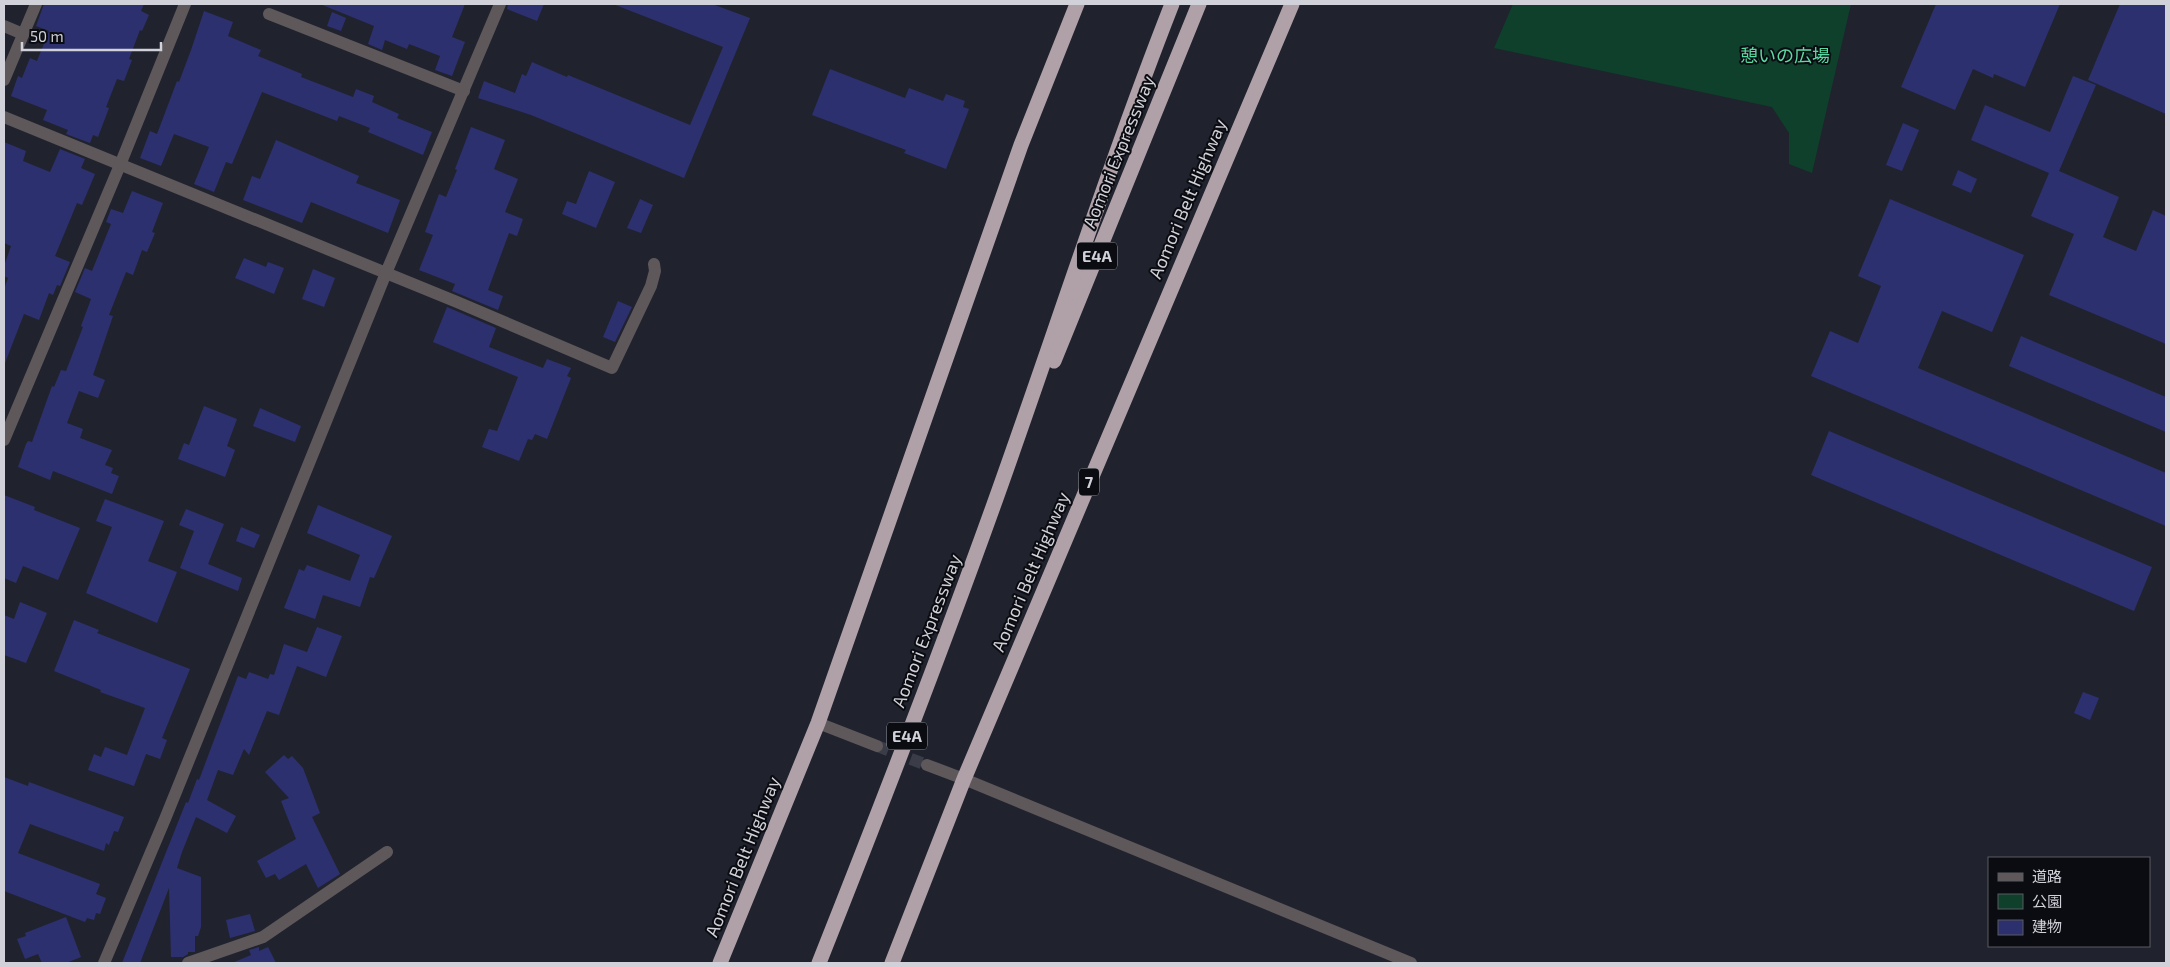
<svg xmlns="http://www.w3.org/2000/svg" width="2170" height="967" font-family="'Exo 2','Noto Sans JP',sans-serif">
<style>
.green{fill:#0e402b}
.building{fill:#2c306f}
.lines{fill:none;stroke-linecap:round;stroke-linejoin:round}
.minor-tunnel{stroke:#3a3d48;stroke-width:12;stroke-dasharray:12 6;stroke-linecap:butt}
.minor{stroke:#5e585b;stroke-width:12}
.highway{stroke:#b0a0a8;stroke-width:15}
.labels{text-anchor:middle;stroke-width:4;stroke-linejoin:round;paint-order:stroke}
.shield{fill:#0b0c11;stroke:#95969d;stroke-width:1}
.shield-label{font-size:16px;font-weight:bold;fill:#d0d1d9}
.park-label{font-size:18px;fill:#5cdaa3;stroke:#0b0c11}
.street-label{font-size:18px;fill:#d0d1d9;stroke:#0b0c11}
</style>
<rect width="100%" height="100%" fill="#20232e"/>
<path class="green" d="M1513,4H1851L1812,173L1789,164V133L1772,107L1494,48Z"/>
<g class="building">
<path d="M44,4H144L141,11L149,15L142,31L140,30L129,59L132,60L124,81L117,79L106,107L109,108L98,137L93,135L90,143L66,134L68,130L43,120L47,110L11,96L18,76L22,78L30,58L37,61L49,31L36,26Z"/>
<path d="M320,4H465L452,37L465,42L452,76L435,70L440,56L409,44L407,49L385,40L382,50L368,44L374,26Z"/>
<path d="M508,4H544L537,21L507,9Z"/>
<path d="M613,4H712L750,18L684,178L531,115L478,98L484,81L515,93L522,74L526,76L532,62L567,77L568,75L690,125L723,47Z"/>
<path d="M1936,4H2060L2025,87L1994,74L1993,78L1973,69L1955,110L1901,87Z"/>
<path d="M2120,4H2166V114L2088,80Z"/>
<path d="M204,11L233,22L228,36L261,50L258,56L302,74L301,77L353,97L356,89L374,96L372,102L399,114L397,118L432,132L423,155L368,132L370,128L339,116L337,121L262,92L232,164L226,162L214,192L194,184L209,147L174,134L161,166L140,158L150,131L157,134L177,81L179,82L191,50Z"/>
<path d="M332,12L346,18L341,31L327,26Z"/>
<path d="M830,69L905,98L909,88L943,101L946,94L965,101L963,107L969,109L946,169L904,153L906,150L812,115Z"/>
<path d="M2073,76L2096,85L2059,171L2119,197L2103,237L2136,251L2153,210L2166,216V344L2049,295L2074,234L2031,216L2049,173L1971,140L1985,105L2050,132Z"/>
<path d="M1903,123L1919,130L1902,171L1886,165Z"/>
<path d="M471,127L505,140L494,169L518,179L505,212L523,219L517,236L509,233L488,290L503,296L498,310L452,291L455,284L419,270L433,235L425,232L439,194L446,197L457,170L455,169Z"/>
<path d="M276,140L359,176L356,183L400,200L388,233L311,202L302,223L243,200L252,176L260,179Z"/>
<path d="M4,142L26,151L23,161L50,172L60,149L85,159L81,168L95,174L82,205L77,203L55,256L70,262L60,286L57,285L53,295L49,293L39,320L24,314L5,363L4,289L8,278L4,276V266L11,246L4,243Z"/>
<path d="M1958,170L1977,179L1971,193L1952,185Z"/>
<path d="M589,171L615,182L596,228L562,214L567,201L576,204Z"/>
<path d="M132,191L163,203L152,232L155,233L147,252L142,250L133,275L126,272L109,315L113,316L93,375L105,380L98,398L79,391L67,423L83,429L80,438L112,450L105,465L113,468L111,473L119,476L112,494L53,471L50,480L18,467L26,444L28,441L32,442L52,386L54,387L61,370L66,371L83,327L81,326L91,299L75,292L85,268L92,271L111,224L106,222L111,209L123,213Z"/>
<path d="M640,199L653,205L641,233L627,228Z"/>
<path d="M1890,199L2024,255L1992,332L1942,311L1918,368L2166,473V526L1811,376L1830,331L1858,343L1881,286L1858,276Z"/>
<path d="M244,258L266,267L268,262L284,268L274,294L235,278Z"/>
<path d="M313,269L335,278L324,307L302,299Z"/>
<path d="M618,301L632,307L615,342L603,337Z"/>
<path d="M447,307L496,328L489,347L543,368L547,359L571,368L567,376L571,378L547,439L535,434L532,440L528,439L519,461L482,447L489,429L497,431L518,377L433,342Z"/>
<path d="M2021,336L2166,397V432L2009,366Z"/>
<path d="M204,406L237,419L227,446L235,450L225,477L178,459L184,443L189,445Z"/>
<path d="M260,408L301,426L295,442L253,426Z"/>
<path d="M1829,431L2152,567L2134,611L1811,475Z"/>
<path d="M4,495L35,507L34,510L80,528L58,580L23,566L16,583L4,578Z"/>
<path d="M105,499L164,521L148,561L177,572L157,623L86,593L112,527L96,521Z"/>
<path d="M318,505L392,536L374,578L370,577L360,607L323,595L315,619L284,608L299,569L304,571L307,565L350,581L360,555L307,533Z"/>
<path d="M186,509L224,524L208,564L242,578L238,591L180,568L194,531L179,525Z"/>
<path d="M241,527L260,535L254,548L236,541Z"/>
<path d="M20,602L47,613L26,663L4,655V615L14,619Z"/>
<path d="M74,620L99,630L97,633L190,669L162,738L167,740L160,759L146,754L134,786L88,770L94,754L101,757L105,747L127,755L145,708L100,692L101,690L54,671Z"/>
<path d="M317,627L342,636L326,677L297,666L279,715L267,711L249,755L244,749L233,775L218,770L207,800L236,816L227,833L196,817L182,852L177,868L201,877V927L198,936H195V952H188V954L183,957H171L169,888L140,963H122L186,802L188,803L197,779L199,780L238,676L246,679L249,672L268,679L270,674L274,675L284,644L307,652Z"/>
<path d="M2083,692L2099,698L2090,720L2074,713Z"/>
<path d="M284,755L288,759L292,756L303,768L320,813L312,817L340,874L318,888L306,864L279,880L275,874L266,878L257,861L296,839L281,801L289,798L265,772Z"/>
<path d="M4,777L28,786L29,782L124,817L118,832L114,831L109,845L106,843L104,851L30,824L18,853L100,884L96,894L106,898L100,914L96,913L94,920L87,918L85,922L4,891Z"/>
<path d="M250,914L255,931L230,938L226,920Z"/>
<path d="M66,917L81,957L66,963H42L38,954L25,959L17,939L26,936L25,933Z"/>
<path d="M259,947V951L268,947L276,963H232L251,955L249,950Z"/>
</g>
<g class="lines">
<path class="minor-tunnel" d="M877,746L927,765"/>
<g class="minor">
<path d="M269,14L464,91"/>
<path d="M4,26L23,34"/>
<path d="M4,80L36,4"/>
<path d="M4,117L457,302L612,368L651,286L655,271L654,264"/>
<path d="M4,440L120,165L185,4"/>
<path d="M818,723L877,746"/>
<path d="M927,765L964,779L1411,963"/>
<path d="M104,963L165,819L386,273L500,4"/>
<path d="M188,963L263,937L387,852"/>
</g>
<g class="highway">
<path d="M1054,361L1199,4"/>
<path d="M720,963L818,723L1021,145L1077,4"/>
<path d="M819,963C879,812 938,660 993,507C1053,340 1107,170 1172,4"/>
<path d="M892,963L964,779L1292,4"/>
</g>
</g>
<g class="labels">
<g class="shield">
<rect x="1077" y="242.5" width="40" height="27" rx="4"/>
<rect x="1079" y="468.5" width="20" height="27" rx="4"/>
<rect x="887" y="722.5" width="40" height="27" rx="4"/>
</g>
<g class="shield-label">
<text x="1097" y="262">E4A</text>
<text x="1089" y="488">7</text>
<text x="907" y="742">E4A</text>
</g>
<g class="park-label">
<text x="1785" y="62">憩いの広場</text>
</g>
<g class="street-label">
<text transform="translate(1119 152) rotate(-68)" y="6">Aomori Expressway</text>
<text transform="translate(1188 199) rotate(-67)" y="6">Aomori Belt Highway</text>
<text transform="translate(1031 572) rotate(-67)" y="6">Aomori Belt Highway</text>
<text transform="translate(927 631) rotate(-69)" y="6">Aomori Expressway</text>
<text transform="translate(743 857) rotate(-68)" y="6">Aomori Belt Highway</text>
</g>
</g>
<rect width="2170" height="967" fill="none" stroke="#d0d1d9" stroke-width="10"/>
<rect x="1988" y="857" width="162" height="90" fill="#0b0c11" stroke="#5a5b61"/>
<rect x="1998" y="873" width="25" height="8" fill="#5e585b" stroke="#5a5b61"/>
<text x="2032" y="882" font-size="15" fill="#d0d1d9">道路</text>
<rect x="1998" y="894" width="25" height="15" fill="#0e402b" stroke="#5a5b61"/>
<text x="2032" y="907" font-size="15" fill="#d0d1d9">公園</text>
<rect x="1998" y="920" width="25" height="15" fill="#2c306f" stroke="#5a5b61"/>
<text x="2032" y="932" font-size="15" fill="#d0d1d9">建物</text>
<path d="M22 42v8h139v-8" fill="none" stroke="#d0d1d9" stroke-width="2.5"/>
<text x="30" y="42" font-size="15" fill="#d0d1d9" stroke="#0b0c11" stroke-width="4" paint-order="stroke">50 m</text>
</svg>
